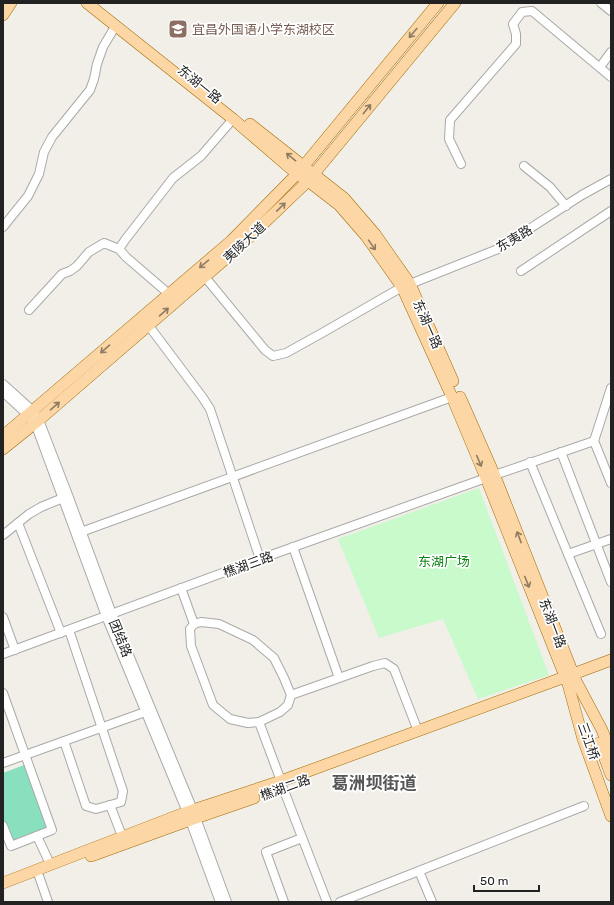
<svg xmlns="http://www.w3.org/2000/svg" width="614" height="905" font-family="Rubik,'Noto Sans SC',sans-serif">
<style>
.park{fill:#c8facc}
.pitch{fill:#88e0be}
.lines{fill:none;stroke-linecap:round;stroke-linejoin:round}
.minor-casing{stroke:#a9a9a9;stroke-width:10}
.major-casing{stroke:#a06b00;stroke-width:12}
.minor{stroke:#fff;stroke-width:8}
.major{stroke:#fcd6a4;stroke-width:11}
.oneway{stroke:#8f7c63}
.labels{text-anchor:middle;stroke-width:3.5;stroke-linejoin:round;paint-order:stroke}
.education-label{font-size:13px;fill:#785e54;stroke:#fff;text-anchor:start}
.street-label{font-size:13px;fill:#222;stroke:#fff}
.park-label{font-size:13px;fill:#0c8416;stroke:#fff}
.district-label{font-size:17px;font-weight:bold;fill:#555;stroke:#fff}
</style>
<rect width="100%" height="100%" fill="#f2efe9"/>
<path class="park" d="M479,488L549,675L478,699L443,619L379,638L338,539Z"/>
<path class="pitch" d="M24,765L48,829L12,842L3,819V773Z"/>
<g class="lines">
<g class="minor-casing">
<g id="minor">
<path d="M601,3L611,11"/>
<path d="M600,67L611,52"/>
<path d="M461,164L449,139L450,120L516,44V34L513,24L522,12L532,11L611,77"/>
<path d="M524,166L550,187L566,206"/>
<path d="M3,227L28,196L39,174L44,152L52,137L90,90L94,79L97,64L103,47L116,25"/>
<path d="M521,271L611,211"/>
<path d="M205,277L265,350L273,356L286,353L322,333L402,287"/>
<path d="M410,284L498,249L582,195L611,179"/>
<path d="M169,294L126,257L119,249L125,240L173,178L201,156L233,119"/>
<path d="M29,310L62,274L70,271L77,266L89,252L104,243L119,249"/>
<path d="M149,326L203,398L210,409L260,559"/>
<path d="M3,384L33,411L39,420L68,495L112,614L193,810L227,902"/>
<path d="M3,392L28,415L35,423L106,616L187,812L220,902"/>
<path d="M594,441L611,483"/>
<path d="M561,452L611,582"/>
<path d="M530,462L601,634"/>
<path d="M18,523L61,633"/>
<path d="M81,532L452,397"/>
<path d="M3,535L29,514L41,507L63,498"/>
<path d="M293,547L339,678"/>
<path d="M568,554L611,539"/>
<path d="M181,588L194,624"/>
<path d="M3,617L15,650"/>
<path d="M201,622L219,624L253,640L274,658L284,678L291,695L288,705L280,712L259,722L248,723L230,719L213,705L191,646L190,629L194,624Z"/>
<path d="M3,654L260,559L486,478L594,441L611,388"/>
<path d="M3,693L52,830L11,846L3,826"/>
<path d="M291,695L373,666L385,663L394,669L418,731"/>
<path d="M259,722L281,781"/>
<path d="M64,741L86,806L96,809L121,802L123,791L69,630"/>
<path d="M3,763L145,712"/>
<path d="M283,788L327,902"/>
<path d="M110,805L122,836"/>
<path d="M37,836L50,864"/>
<path d="M419,871L432,902"/>
<path d="M39,876L48,902"/>
<path d="M284,902L266,852L302,838"/>
<path d="M340,902L584,806"/>
</g>
</g>
<g class="major-casing">
<g id="major">
<path d="M87,3L233,119L297,174L308,181L339,205L366,236L402,287L452,397L486,478L568,684L583,739L611,816"/>
<path d="M3,15L11,3"/>
<path d="M250,124L344,198L375,234L410,284L453,381"/>
<path d="M460,397L494,474L576,681L602,730L611,753"/>
<path d="M3,436L231,241L297,174L438,3"/>
<path d="M3,449L39,420L238,248L308,181L455,3"/>
<path d="M599,743L611,775"/>
<path d="M91,856L190,820L254,798"/>
<path d="M3,883L187,812L281,781L565,677L611,660"/>
</g>
</g>
<use href="#minor" class="minor"/>
<use href="#major" class="major"/>
</g>
<defs><path id="oneway-shaft" d="M-6 0H5M1.5-3L5.5 0L1.5 3" fill="none" stroke-width="1.6" stroke-linecap="round" stroke-linejoin="round"/></defs>
<g class="oneway">
<use href="#oneway-shaft" transform="translate(413 33) rotate(130)"/>
<use href="#oneway-shaft" transform="translate(367 109) rotate(-51)"/>
<use href="#oneway-shaft" transform="translate(291 157) rotate(-141)"/>
<use href="#oneway-shaft" transform="translate(281 207) rotate(-44)"/>
<use href="#oneway-shaft" transform="translate(372 245) rotate(55)"/>
<use href="#oneway-shaft" transform="translate(204 264) rotate(140)"/>
<use href="#oneway-shaft" transform="translate(164 312) rotate(-41)"/>
<use href="#oneway-shaft" transform="translate(105 349) rotate(139)"/>
<use href="#oneway-shaft" transform="translate(55 406) rotate(-41)"/>
<use href="#oneway-shaft" transform="translate(479 461) rotate(67)"/>
<use href="#oneway-shaft" transform="translate(519 537) rotate(-111)"/>
<use href="#oneway-shaft" transform="translate(527 582) rotate(68)"/>
</g>
<defs>
<g id="school-square" transform="scale(1)"><rect x="-9" y="-9" width="18" height="18" rx="4" fill="#8d6e63" stroke="#fff"/><path d="M0-5L7-2L0 1L-7-2ZM-4 1L0 2.5L4 1V4Q0 6-4 4Z" fill="#fff"/></g>
</defs>
<g fill-rule="evenodd">
<use href="#school-square" x="178" y="29"/>
</g>
<g class="labels">
<g class="education-label">
<text x="192" y="34">宜昌外国语小学东湖校区</text>
</g>
<g class="street-label">
<text transform="translate(200 84) rotate(39)" y="5">东湖一路</text>
<text transform="translate(514 238) rotate(-31)" y="5">东夷路</text>
<text transform="translate(244 242) rotate(-43)" y="5">夷陵大道</text>
<text transform="translate(428 324) rotate(66)" y="5">东湖一路</text>
<text transform="translate(248 564) rotate(-20)" y="5">樵湖三路</text>
<text transform="translate(553 623) rotate(69)" y="5">东湖一路</text>
<text transform="translate(121 638) rotate(68)" y="5">团结路</text>
<text transform="translate(589 741) rotate(70)" y="5">三江桥</text>
<text transform="translate(285 787) rotate(-20)" y="5">樵湖二路</text>
</g>
<g class="park-label">
<text x="444" y="566">东湖广场</text>
</g>
<g class="district-label">
<text x="374" y="789">葛洲坝街道</text>
</g>
</g>
<rect width="614" height="905" fill="none" stroke="#222222" stroke-width="8"/>
<path d="M474 885v6h65v-6" fill="none" stroke="#222222" stroke-width="2"/>
<text x="480" y="885" font-size="12" fill="#222222" stroke="#ffffff" stroke-width="3" paint-order="stroke">50 m</text>
</svg>
